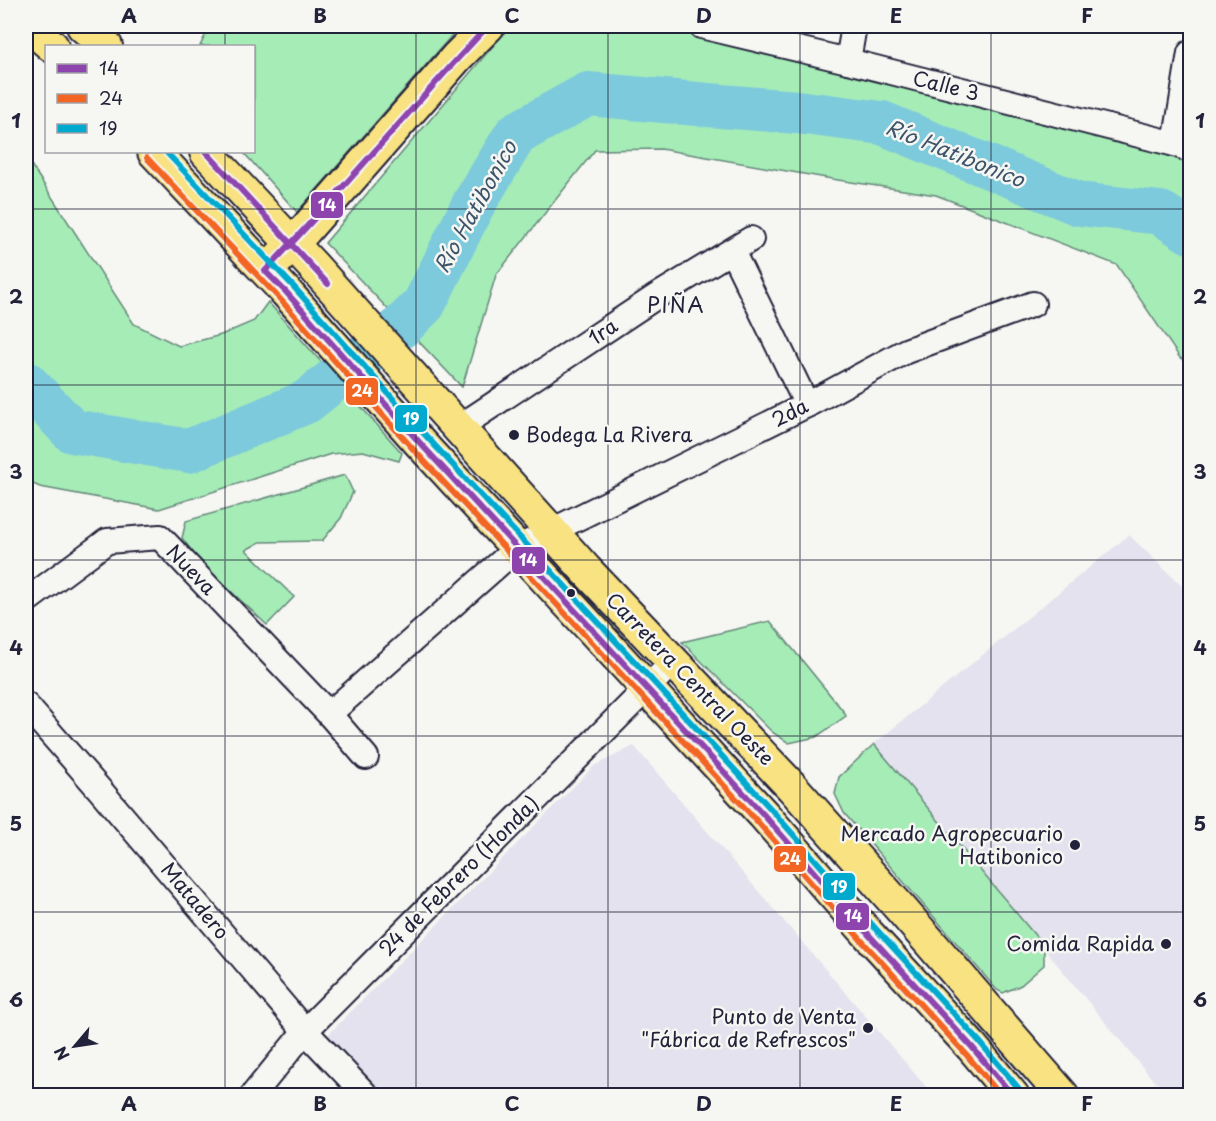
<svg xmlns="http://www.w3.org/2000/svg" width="1216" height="1121" font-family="'Playpen Sans',sans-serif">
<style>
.built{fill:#e3e2ee}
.green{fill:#a6ecb7;stroke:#648779;stroke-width:1.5}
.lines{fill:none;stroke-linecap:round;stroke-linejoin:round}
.river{stroke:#7dcadc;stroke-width:44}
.minor-casing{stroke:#22223b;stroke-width:28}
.major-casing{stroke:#22223b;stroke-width:36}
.minor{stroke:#f6f6f2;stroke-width:24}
.major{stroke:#f8e281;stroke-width:32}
.bus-1-casing{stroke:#f6f6f2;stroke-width:10}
.bus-2-casing{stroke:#f6f6f2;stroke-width:10}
.bus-3-casing{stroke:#f6f6f2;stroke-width:10}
.bus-1{stroke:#8e44ad;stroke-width:6}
.bus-2{stroke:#f26522;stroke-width:6}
.bus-3{stroke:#00a9ce;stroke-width:6}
.grid{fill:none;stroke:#22223b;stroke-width:1.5;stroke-opacity:0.55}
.poi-dot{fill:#22223b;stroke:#f6f6f2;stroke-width:2}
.labels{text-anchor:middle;stroke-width:5;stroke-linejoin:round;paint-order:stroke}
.street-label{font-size:20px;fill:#22223b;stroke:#f6f6f2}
.poi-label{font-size:20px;fill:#22223b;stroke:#f6f6f2;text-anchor:end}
.water-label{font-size:21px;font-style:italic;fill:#3d546b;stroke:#f6f6f2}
.neighbourhood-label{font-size:21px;letter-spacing:1.5px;fill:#22223b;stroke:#f6f6f2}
.line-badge{stroke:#f6f6f2;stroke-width:2}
.badge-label{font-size:16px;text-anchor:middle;font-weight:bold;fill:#fff}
.neatline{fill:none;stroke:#22223b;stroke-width:2}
.grid-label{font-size:20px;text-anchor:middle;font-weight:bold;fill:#22223b}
</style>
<rect width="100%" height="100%" fill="#f6f6f2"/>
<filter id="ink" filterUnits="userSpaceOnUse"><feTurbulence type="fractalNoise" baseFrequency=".0167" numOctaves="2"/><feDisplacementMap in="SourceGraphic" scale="12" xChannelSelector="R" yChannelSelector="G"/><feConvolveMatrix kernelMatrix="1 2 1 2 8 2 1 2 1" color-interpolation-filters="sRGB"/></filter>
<g filter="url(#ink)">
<g class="built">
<path d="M1129,535L1190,594V1095H1175L1154,1081L874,744Z"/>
<path d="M634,746L933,1095H379L324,1039L594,766Z"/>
</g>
<g class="green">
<path d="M210,26H460L297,212L243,152H254V46H200Z"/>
<path d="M510,26H658L845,64L1190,162V363L1180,358L1117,265L936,195L838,180L661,149L595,150L496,275L462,387L325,243Z"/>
<path d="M26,157L134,324L179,346L221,335L254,321L268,302L402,453L399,461L363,451L331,454L159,509L40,487L26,481Z"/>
<path d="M345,475L353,492L341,518L322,541L260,542L246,550L294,597L267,625L201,563L182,538L186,521Z"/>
<path d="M770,621L844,712L846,716L816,737L789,743L772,732L682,642Z"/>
<path d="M874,744L1044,946V965L1021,985L1003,993L997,990L844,813L835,794L839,777Z"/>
<path d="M1155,1085L1170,1095H1139Z"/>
</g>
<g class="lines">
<path class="river" d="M26,383L72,431L189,451L306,402L403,325L424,304L473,205L516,134L588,94L708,105L797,112L882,123L1079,204L1161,213L1190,232"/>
<g class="minor-casing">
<g id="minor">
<path d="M701,26L848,61L1175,144L1190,150"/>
<path d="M848,61L854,26"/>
<path d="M1175,144L1190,53"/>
<path d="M732,251L807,405"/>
<path d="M458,428L657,296L751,239"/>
<path d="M26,601L107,541L160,537L329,714L366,757"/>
<path d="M26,705L100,790L305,1031L367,1096"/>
<path d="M329,714L517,548L807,405L906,351L1033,304"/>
<path d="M252,1096L305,1031L673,662"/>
</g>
</g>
<g class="major-casing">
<g id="major">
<path d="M29,26L52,46"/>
<path d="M83,26L106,46"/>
<path d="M154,152L286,292L420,443L763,814L869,935L972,1047L1013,1096"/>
<path d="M206,152L313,266L586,570L792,787L901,909L1063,1096"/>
<path d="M278,259L305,230L457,57L488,26"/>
</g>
</g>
<use href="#minor" class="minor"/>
<use href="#major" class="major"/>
<g class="bus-1-casing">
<g id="bus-1">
<path d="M488,26C412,106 342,192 265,271L286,292L420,443L763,814L869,935L972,1047L1013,1096"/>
<path d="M206,152L328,284"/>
</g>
</g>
<g class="bus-2-casing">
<path id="bus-2" d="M147,158L279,298L413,449L756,820L862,941L965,1053L1001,1096"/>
</g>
<g class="bus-3-casing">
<path id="bus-3" d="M166,152L293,286L427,437L770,808L876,929L979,1041L1020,1090"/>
</g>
<use href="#bus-1" class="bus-1"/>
<use href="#bus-2" class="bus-2"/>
<use href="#bus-3" class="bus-3"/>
</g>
</g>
<path class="grid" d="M225,26V46M416,26V1096M608,26V1096M800,26V1096M991,26V1096M225,152V1096M26,209H1190M26,385H1190M26,560H1190M26,736H1190M26,912H1190"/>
<g class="poi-dot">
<circle cx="514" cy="435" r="6"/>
<circle cx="571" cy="593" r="5"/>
<circle cx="1075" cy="845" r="6"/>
<circle cx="1166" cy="944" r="6"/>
<circle cx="868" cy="1028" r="6"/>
</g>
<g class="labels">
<g class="street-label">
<text transform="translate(946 86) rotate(14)" y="7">Calle 3</text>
<text transform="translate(603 332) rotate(-34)" y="7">1ra</text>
<text transform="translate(790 413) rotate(-27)" y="7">2da</text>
<text transform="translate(191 570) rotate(46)" y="7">Nueva</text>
<text transform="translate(690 679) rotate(46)" y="7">Carretera Central Oeste</text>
<text transform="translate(459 876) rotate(-45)" y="7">24 de Febrero (Honda)</text>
<text transform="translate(195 901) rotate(50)" y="7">Matadero</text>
</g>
<g class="poi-label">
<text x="526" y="442" text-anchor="start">Bodega La Rivera</text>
<text x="1063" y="841">Mercado Agropecuario<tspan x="1063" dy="23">Hatibonico</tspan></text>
<text x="1154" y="951">Comida Rapida</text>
<text x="856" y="1024">Punto de Venta<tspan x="856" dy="23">"Fábrica de Refrescos"</tspan></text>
</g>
<g class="water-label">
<text transform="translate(955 154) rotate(22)" y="7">Río Hatibonico</text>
<text transform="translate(476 207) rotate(-61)" y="7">Río Hatibonico</text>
</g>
<g class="neighbourhood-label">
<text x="676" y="313">PIÑA</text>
</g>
</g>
<g class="line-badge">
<rect x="310" y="191" width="34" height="28" rx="6" fill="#8e44ad"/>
<rect x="345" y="377" width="34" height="29" rx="6" fill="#f26522"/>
<rect x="394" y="404" width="34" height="29" rx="6" fill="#00a9ce"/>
<rect x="511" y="546" width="35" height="29" rx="6" fill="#8e44ad"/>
<rect x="773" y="845" width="34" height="28" rx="6" fill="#f26522"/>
<rect x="822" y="872" width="34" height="29" rx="6" fill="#00a9ce"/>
<rect x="835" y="902" width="35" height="29" rx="6" fill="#8e44ad"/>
</g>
<g class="badge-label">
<text x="327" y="211">14</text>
<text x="362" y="397">24</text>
<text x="411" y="425">19</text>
<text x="528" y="566">14</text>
<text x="790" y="865">24</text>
<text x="839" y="893">19</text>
<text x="853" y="922">14</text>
</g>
<rect width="1216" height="1121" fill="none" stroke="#f6f6f2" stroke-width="66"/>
<rect x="45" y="45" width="210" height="108" fill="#f6f6f2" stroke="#a1a1a9" stroke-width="1.5"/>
<rect x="57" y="64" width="30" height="9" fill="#8e44ad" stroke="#a1a1a9" stroke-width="1.5"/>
<text x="99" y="75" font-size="18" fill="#22223b">14</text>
<rect x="57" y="94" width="30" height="9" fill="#f26522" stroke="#a1a1a9" stroke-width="1.5"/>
<text x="99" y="105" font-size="18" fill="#22223b">24</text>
<rect x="57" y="124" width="30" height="9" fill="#00a9ce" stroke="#a1a1a9" stroke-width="1.5"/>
<text x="99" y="135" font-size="18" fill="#22223b">19</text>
<g transform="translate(75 1046) rotate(241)" stroke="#f6f6f2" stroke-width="4.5" paint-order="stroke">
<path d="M0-4.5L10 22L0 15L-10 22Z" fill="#22223b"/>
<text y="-9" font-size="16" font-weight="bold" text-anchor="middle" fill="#22223b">N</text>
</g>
<rect x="33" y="33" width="1150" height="1055" class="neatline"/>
<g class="grid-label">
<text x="129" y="23">A</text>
<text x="320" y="23">B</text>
<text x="512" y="23">C</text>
<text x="704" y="23">D</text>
<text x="896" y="23">E</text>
<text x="1087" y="23">F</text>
<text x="16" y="128">1</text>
<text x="1200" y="128">1</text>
<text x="16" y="304">2</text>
<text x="1200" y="304">2</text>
<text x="16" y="479">3</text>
<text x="1200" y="479">3</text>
<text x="16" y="655">4</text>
<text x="1200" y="655">4</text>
<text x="16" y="831">5</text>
<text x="1200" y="831">5</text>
<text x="16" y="1007">6</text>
<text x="1200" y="1007">6</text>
<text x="129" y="1111">A</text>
<text x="320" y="1111">B</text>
<text x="512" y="1111">C</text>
<text x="704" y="1111">D</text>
<text x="896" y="1111">E</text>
<text x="1087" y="1111">F</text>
</g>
</svg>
